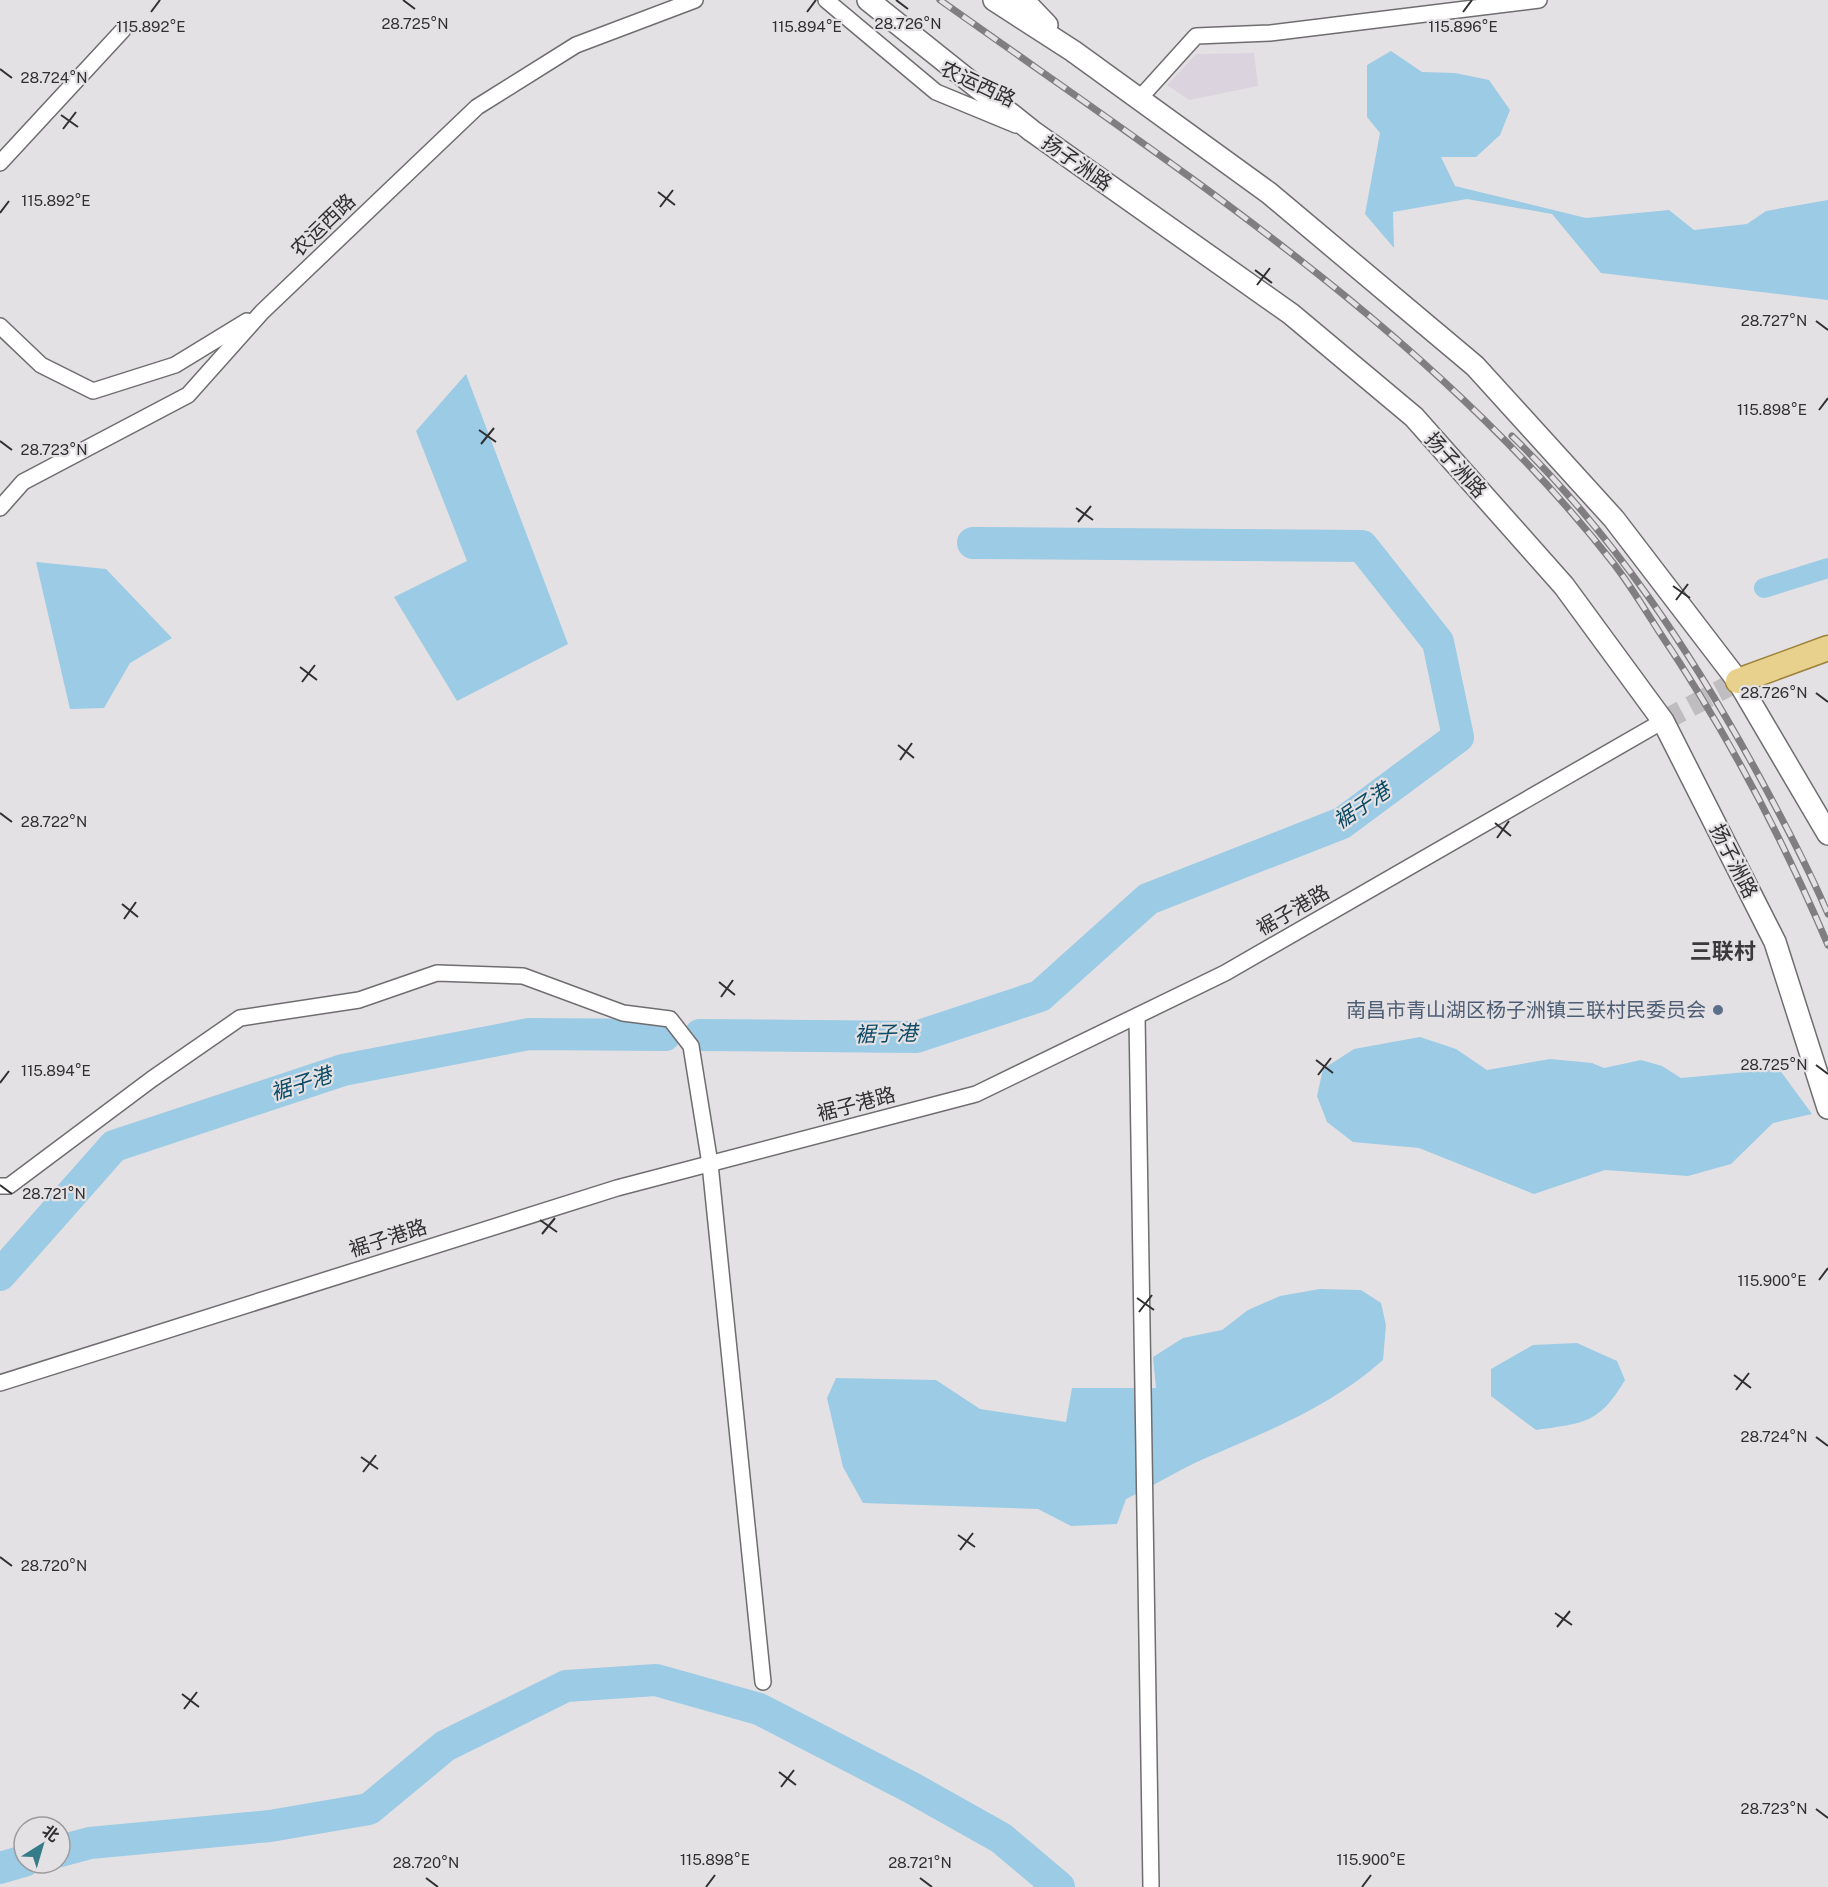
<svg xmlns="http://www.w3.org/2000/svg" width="1828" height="1887" font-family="'Public Sans','Noto Sans SC',sans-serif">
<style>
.built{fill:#dbd3dd}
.water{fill:#9bcbe5}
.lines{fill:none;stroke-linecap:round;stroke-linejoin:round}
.canal{stroke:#9bcbe5;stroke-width:20}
.river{stroke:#9bcbe5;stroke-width:32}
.secondary-tunnel{stroke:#c0bdc0;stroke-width:21;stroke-dasharray:21 10;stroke-linecap:butt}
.minor-casing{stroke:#6f6d70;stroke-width:18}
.secondary-casing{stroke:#6f6d70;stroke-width:24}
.primary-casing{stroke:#9d833b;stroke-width:27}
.minor{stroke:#fff;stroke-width:15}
.secondary{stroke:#fff;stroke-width:21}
.primary{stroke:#e8d08d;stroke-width:24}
.rail-casing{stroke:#807e81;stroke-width:7}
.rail{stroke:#e4e1e4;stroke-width:4.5;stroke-dasharray:14;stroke-linecap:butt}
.ticks{fill:none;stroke:#302f31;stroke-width:2}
.service-dot{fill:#5c6f8a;stroke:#e4e1e4;stroke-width:2}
.labels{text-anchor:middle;stroke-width:4.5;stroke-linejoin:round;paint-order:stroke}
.street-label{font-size:20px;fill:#302f31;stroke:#e4e1e4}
.service-label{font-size:20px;fill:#4e5e75;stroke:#e4e1e4;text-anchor:end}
.water-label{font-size:21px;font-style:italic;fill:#0b4a64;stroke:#e4e1e4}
.quarter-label{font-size:22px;font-weight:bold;fill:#3b393b;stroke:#e4e1e4}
.ticks-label{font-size:15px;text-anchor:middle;fill:#302f31;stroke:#e4e1e4;stroke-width:4.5;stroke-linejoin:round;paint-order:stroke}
</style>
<rect width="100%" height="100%" fill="#e4e1e4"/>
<path class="built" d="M1254,53L1258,86L1189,100L1167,85L1196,54Z"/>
<g class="water">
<path d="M1391,51L1422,72L1455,73L1489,80L1510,110L1500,135L1476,157H1441L1455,186L1586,218L1669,210L1694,230L1747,224L1766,211L1828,200V300L1601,273L1552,214L1467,199L1393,212L1394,248L1365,214L1380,133L1367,117V65Z"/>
<path d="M466,374L568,644L457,701L394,597L467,561L416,431Z"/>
<path d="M36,562L106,569L172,638L130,663L104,708L70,709Z"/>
<path d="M1420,1037L1456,1049L1487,1070L1550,1059L1592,1063L1604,1068L1641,1060L1662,1066L1681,1078L1779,1069L1812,1114L1773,1123L1731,1164L1688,1176L1605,1170L1534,1194L1419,1148L1353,1142L1327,1122L1317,1096L1323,1069L1354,1049Z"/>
<path d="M1320,1289L1361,1290L1381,1303L1386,1325L1383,1360C1333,1405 1269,1431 1208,1457C1180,1469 1153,1486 1126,1499L1117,1524L1071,1526L1038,1509L863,1503L843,1467L827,1398L836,1378L936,1380L980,1409L1066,1422L1072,1388H1156L1153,1357L1183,1338L1222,1330L1248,1310L1280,1296Z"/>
<path d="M1577,1343L1617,1361L1625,1380C1599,1424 1584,1423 1536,1430L1491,1396V1369L1533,1345Z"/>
</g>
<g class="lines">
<path class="canal" d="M1764,588L1828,568"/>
<g class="river">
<path d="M700,1035L916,1037L1040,996L1148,899L1342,823L1458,737L1438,642L1362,546L973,543"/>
<path d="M0,1275L114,1146L343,1070L529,1034L665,1035"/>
<path d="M60,1851L90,1843L270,1826L369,1809L445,1746L566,1686L656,1680L759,1709L912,1788L1001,1838L1059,1887"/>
<path d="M0,1868L24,1861"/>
</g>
<path class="secondary-tunnel" d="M1663,721L1738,681"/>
<g class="minor-casing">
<g id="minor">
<path d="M826,0L936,92L1016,125"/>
<path d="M1139,99L1196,36L1270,33L1539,0"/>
<path d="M0,163L123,30"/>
<path d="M0,326L41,365L93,391L175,365L247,321"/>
<path d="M0,508L23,482L188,395L262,312L477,107L576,45L695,0"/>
<path d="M1137,1016L1151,1887"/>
<path d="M0,1186H9L152,1079L240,1018L359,1000L437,973L523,976L623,1013L670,1019L691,1046L710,1164L763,1682"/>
<path d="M0,1383L617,1188L976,1094L1225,973L1663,721"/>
</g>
</g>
<g class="secondary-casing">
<g id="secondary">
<path d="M868,0L1032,131L1291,314L1414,417L1564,586L1663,721L1775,942L1828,1108"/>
<path d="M994,0L1073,51L1269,193L1475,366L1614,519L1738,681L1828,834"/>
<path d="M1023,0L1047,25"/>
</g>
</g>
<g class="primary-casing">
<path id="primary" d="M1738,681L1828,648"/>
</g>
<use href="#minor" class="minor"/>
<use href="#secondary" class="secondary"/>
<use href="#primary" class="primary"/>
<g class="rail-casing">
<g id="rail">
<path d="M940,0C1176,168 1434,333 1614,564C1630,585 1644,608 1658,630C1725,729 1781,835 1828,945"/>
<path d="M1512,436C1613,534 1692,653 1759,776C1784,822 1808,867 1828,914"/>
</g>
</g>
<use href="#rail" class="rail"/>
</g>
<path class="ticks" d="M403,0L415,9M896,0L908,9M151,12L160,0M807,12L816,0M1463,12L1472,0M0,69L12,78M61,115L78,127M63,129L76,112M658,192L675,205M660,207L673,190M0,213L9,201M1255,270L1272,283M1257,285L1270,268M1816,321L1828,330M1819,410L1828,398M479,430L496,442M0,441L12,450M481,444L494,428M1076,508L1093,520M1078,522L1091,506M1673,586L1690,598M1676,600L1688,584M300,667L317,680M302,682L315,665M1816,693L1828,702M898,745L914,758M900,760L912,743M0,813L12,822M1495,823L1511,836M1497,838L1509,821M122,904L138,917M124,919L136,902M719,982L735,995M721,997L733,980M1316,1060L1333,1073M1816,1065L1828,1074M1318,1075L1331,1058M0,1083L9,1071M0,1185L12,1194M540,1220L557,1232M542,1234L555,1218M1819,1280L1828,1268M1137,1298L1154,1310M1139,1312L1152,1295M1734,1375L1751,1388M1736,1390L1749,1373M1816,1437L1828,1446M361,1457L378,1469M363,1472L376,1455M958,1535L975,1547M960,1550L973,1533M0,1557L12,1566M1555,1613L1572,1625M1557,1627L1570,1611M182,1694L199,1707M184,1709L197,1692M779,1772L796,1785M781,1787L794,1770M1816,1809L1828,1818M426,1878L438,1887M920,1878L932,1887M706,1887L715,1875M1362,1887L1371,1875"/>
<circle class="service-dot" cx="1718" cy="1010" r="6"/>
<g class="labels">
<g class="street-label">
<text transform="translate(978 84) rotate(25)" y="7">农运西路</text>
<text transform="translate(1077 163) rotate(35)" y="7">扬子洲路</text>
<text transform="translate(323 225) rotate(-44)" y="7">农运西路</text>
<text transform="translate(1456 465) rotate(48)" y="7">扬子洲路</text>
<text transform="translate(1734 861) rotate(63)" y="7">扬子洲路</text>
<text transform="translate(1293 910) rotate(-30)" y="7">裾子港路</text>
<text transform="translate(856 1104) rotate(-15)" y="7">裾子港路</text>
<text transform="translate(388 1238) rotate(-18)" y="7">裾子港路</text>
</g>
<g class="service-label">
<text x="1706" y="1017">南昌市青山湖区杨子洲镇三联村民委员会</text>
</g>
<g class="water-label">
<text transform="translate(1362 806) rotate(-34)" y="7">裾子港</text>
<text transform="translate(886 1034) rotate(-2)" y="7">裾子港</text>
<text transform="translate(301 1084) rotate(-18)" y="7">裾子港</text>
</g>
<g class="quarter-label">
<text x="1723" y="959">三联村</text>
</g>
</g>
<g class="ticks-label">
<text x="415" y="29">28.725°N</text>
<text x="908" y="29">28.726°N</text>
<text x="151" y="32">115.892°E</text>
<text x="807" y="32">115.894°E</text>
<text x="1463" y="32">115.896°E</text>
<text x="54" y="83">28.724°N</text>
<text x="56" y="206">115.892°E</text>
<text x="1774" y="326">28.727°N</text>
<text x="1772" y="415">115.898°E</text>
<text x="54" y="455">28.723°N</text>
<text x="1774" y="698">28.726°N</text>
<text x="54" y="827">28.722°N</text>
<text x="1774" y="1070">28.725°N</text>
<text x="56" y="1076">115.894°E</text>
<text x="54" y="1199">28.721°N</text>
<text x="1772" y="1286">115.900°E</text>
<text x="1774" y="1442">28.724°N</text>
<text x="54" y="1571">28.720°N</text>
<text x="1774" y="1814">28.723°N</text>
<text x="715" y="1865">115.898°E</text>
<text x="1371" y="1865">115.900°E</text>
<text x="426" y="1868">28.720°N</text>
<text x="920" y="1868">28.721°N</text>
</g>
<g transform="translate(42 1845) rotate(37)"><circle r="28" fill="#e4e1e4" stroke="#9c9a9c" stroke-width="1.5"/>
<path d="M0-4.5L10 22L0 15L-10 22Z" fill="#367b89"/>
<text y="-9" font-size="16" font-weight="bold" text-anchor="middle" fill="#302f31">北</text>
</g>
</svg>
